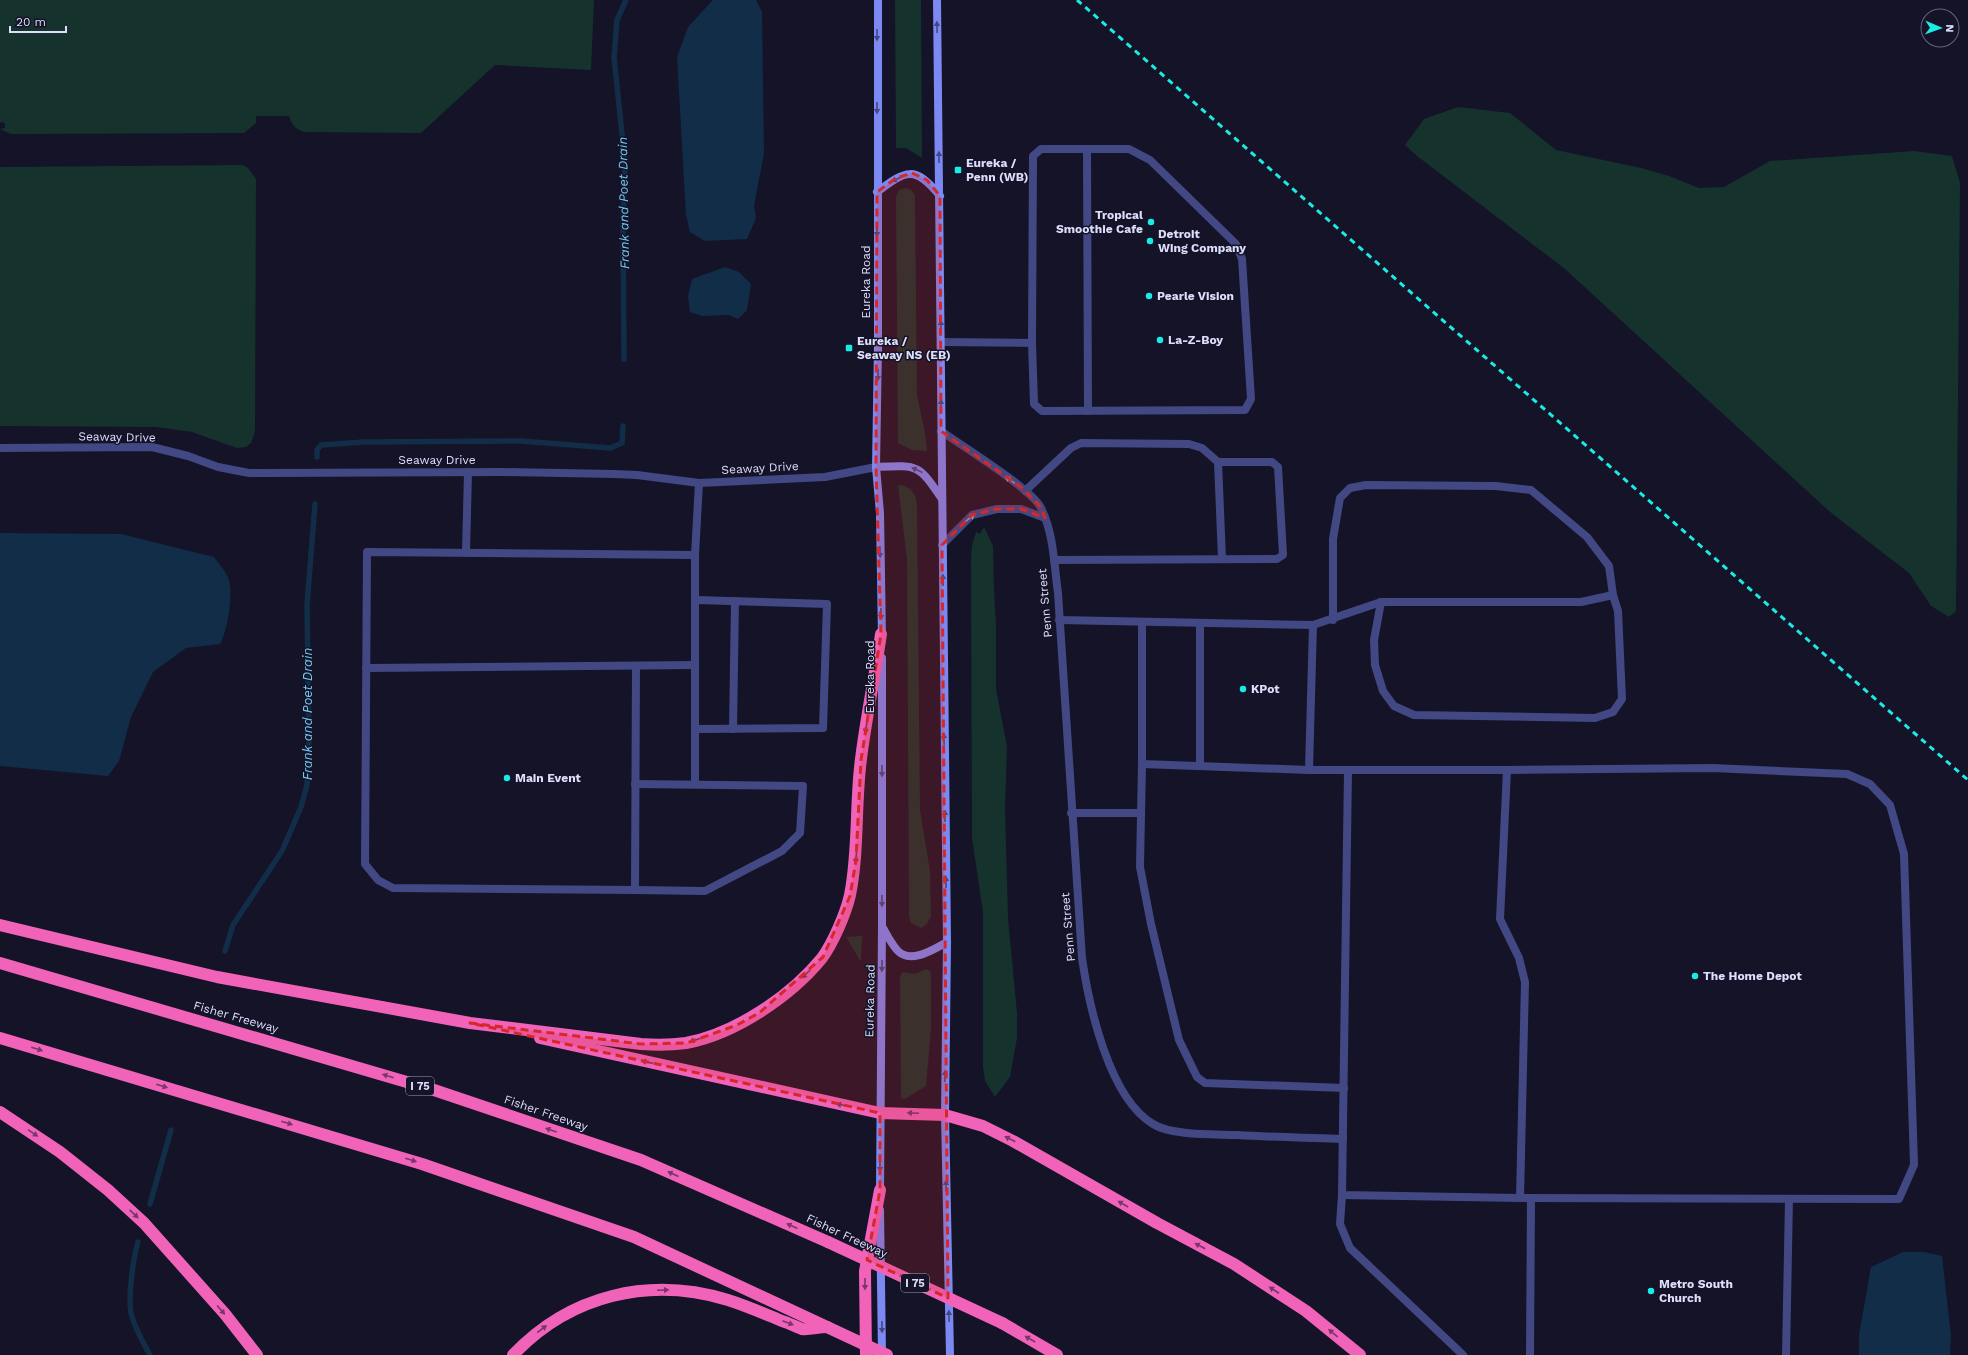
<svg xmlns="http://www.w3.org/2000/svg" width="1968" height="1355" font-family="'Work Sans',sans-serif">
<style>
.green{fill:#16322d}
.water{fill:#122d48}
.lines{fill:none;stroke-linecap:round;stroke-linejoin:round}
.stream{stroke:#122d48;stroke-width:5.5}
.service{stroke:#424883;stroke-width:8}
.minor{stroke:#424883;stroke-width:8}
.secondary{stroke:#7d89f3;stroke-width:8}
.motorway{stroke:#f163b9;stroke-width:12}
.rail{stroke:#1aebe4;stroke-width:3;stroke-dasharray:6 5;stroke-linecap:butt}
.motorway-bridge{stroke:#f163b9;stroke-width:12}
.oneway{fill:#434883}
.oneway2{fill:#9092c0}
.oneway3{fill:#773769}
.marked{fill:#d62828;fill-opacity:0.2;stroke:#d62828;stroke-width:3;stroke-dasharray:8 5;stroke-linejoin:round}
.poi-dot{fill:#1aebe4;stroke:#141328;stroke-width:1.5}
.labels{text-anchor:middle;stroke-width:3;stroke-linejoin:round;paint-order:stroke}
.shield{fill:#141328;stroke:#a1a0bc;stroke-width:1}
.shield-label{font-size:11px;font-weight:bold;fill:#ddddfc}
.poi-label{font-size:12px;font-weight:bold;fill:#ddddfc;stroke:#141328;text-anchor:start}
.street-label{font-size:12px;fill:#ddddfc;stroke:#141328}
.water-label{font-size:13px;font-style:italic;fill:#74c8f3;stroke:#141328}
</style>
<rect width="100%" height="100%" fill="#141328"/>
<g class="green">
<path d="M0,0H594L591,70L495,65L421,133L304,132C295,129 292,125 289,116H256V123L244,133L11,134L0,129L5,128V123L0,122Z"/>
<path d="M895,0H921L922,158L906,148H896Z"/>
<path d="M1458,107L1510,113L1556,150L1641,168L1669,176L1699,188L1724,187L1770,161L1914,151L1952,156L1960,183L1956,611L1949,617L1931,606L1909,573L1830,512L1565,269L1417,156L1405,145L1424,119Z"/>
<path d="M243,165L248,168L256,179L255,431L251,443L246,447L237,448L192,432L156,427L0,426V167Z"/>
<path d="M904,188C909,188 913,190 915,196L917,395L925,433L927,451L912,450L898,443L896,197L899,190Z"/>
<path d="M898,485C910,485 916,493 917,505L920,810L930,871L931,917L926,925L921,928L911,923L909,917L907,560Z"/>
<path d="M984,527L993,546L994,591L996,623V689L1007,747L1005,808L1008,918L1017,1013V1038L1010,1077L995,1097L985,1081L983,1067V912L972,838L971,561L972,545L976,532L980,534Z"/>
<path d="M862,936L861,962L846,937Z"/>
<path d="M926,969L930,971L931,975V1030L926,1086L905,1099L901,1098L900,977L902,972L915,974Z"/>
</g>
<g class="water">
<path d="M713,0H756L762,12L764,153L754,206L756,218L747,239L705,241L690,232L686,215L677,57L688,27Z"/>
<path d="M725,267L739,272L751,284L747,310L738,319L729,315L703,316L690,312L688,296L692,279Z"/>
<path d="M0,533L121,534L214,557C218,563 227,572 229,580C233,596 228,629 220,644L186,648L153,672L131,717L119,761L108,776L0,766Z"/>
<path d="M1903,1252H1924L1942,1256L1951,1336L1950,1355H1859V1335L1871,1267Z"/>
</g>
<g class="lines">
<g class="stream">
<path d="M624,359L623,223L625,163L614,57L617,20L626,0"/>
<path d="M317,457V450L321,445L364,442L521,441L610,448L622,443L623,426"/>
<path d="M225,951L233,925L282,851L301,807L307,785L309,742L307,605L315,504"/>
<path d="M150,1204L171,1130"/>
<path d="M138,1242C133,1259 128,1296 131,1313C134,1327 143,1342 150,1355"/>
</g>
<g class="service">
<path d="M1087,149L1088,411"/>
<path d="M941,342L1032,343L1034,404L1042,411L1245,410L1251,399L1242,259L1236,244L1150,160L1129,149H1041L1033,156L1032,343"/>
<path d="M1218,462L1222,559"/>
<path d="M1025,491L1071,448L1081,443L1189,444L1202,448L1218,462H1272L1278,467L1283,555L1277,559L1054,560"/>
<path d="M466,553L468,472"/>
<path d="M1381,602L1374,640L1375,665L1383,691L1394,706L1414,715L1595,718L1613,712L1622,699L1618,611L1613,595"/>
<path d="M1059,620L1313,625L1381,602H1581L1613,595L1609,566L1587,537L1531,490L1496,486L1366,485L1350,488L1340,498L1333,539V620"/>
<path d="M1142,622V764L1140,867L1151,924L1179,1040L1197,1077L1205,1083L1344,1088"/>
<path d="M1313,625L1309,770H1507L1500,919L1519,958L1525,982L1520,1198L1342,1195L1348,770"/>
<path d="M636,666L635,890L393,888L378,880L365,864L367,552L695,555"/>
<path d="M366,668L695,665"/>
<path d="M695,729L823,728L827,604L695,600"/>
<path d="M733,729L735,601"/>
<path d="M1142,764L1309,770"/>
<path d="M1200,766V623"/>
<path d="M1507,770L1713,768L1847,774L1870,784L1890,805L1904,854L1914,1165L1899,1199L1520,1198"/>
<path d="M695,784V555L699,483"/>
<path d="M1071,813H1141"/>
<path d="M635,890L705,891L782,851L800,833L803,786L635,784"/>
<path d="M1342,1195L1340,1224L1350,1248L1463,1355"/>
<path d="M1530,1355L1531,1198"/>
<path d="M1786,1355L1789,1199"/>
</g>
<g class="minor">
<path d="M941,431C962,446 1032,489 1041,508C1054,534 1054,565 1058,593L1082,958C1089,1006 1109,1098 1153,1124C1172,1136 1214,1134 1237,1135C1272,1137 1307,1138 1343,1139"/>
<path d="M0,448L152,447L188,456L218,467L249,473H265L502,472L614,474L637,475L699,483L825,477L876,467"/>
<path d="M942,545L972,515L997,509H1021L1045,518"/>
</g>
<g class="secondary">
<path d="M878,0V346L876,467L880,513L882,638"/>
<path d="M937,0L947,942L945,1115L950,1355"/>
<path d="M877,192C906,170 915,165 940,196"/>
<path d="M876,467C919,465 918,464 942,499"/>
<path d="M883,928C887,935 891,943 897,950C910,965 934,949 947,942"/>
<path d="M880,1194L882,927V658"/>
<path d="M880,1210L882,1355"/>
</g>
<g class="motorway">
<path d="M0,925L217,977L470,1023L641,1044C656,1045 671,1045 686,1043C735,1034 791,996 822,958C833,943 846,913 850,895C859,850 855,804 861,759C866,718 875,676 881,634"/>
<path d="M0,963L434,1090L641,1160L828,1242"/>
<path d="M0,1038L422,1164L634,1237L827,1327"/>
<path d="M540,1038L880,1113L945,1115L983,1126L1013,1141L1157,1223L1234,1264L1306,1311L1360,1355"/>
<path d="M0,1112L60,1152L108,1190L144,1223L225,1314L257,1355"/>
<path d="M1002,1323L1057,1355"/>
<path d="M513,1355C570,1295 649,1276 728,1300C747,1306 765,1314 782,1321C789,1323 796,1327 802,1329C809,1330 819,1327 827,1327"/>
<path d="M866,1355L865,1271L880,1190"/>
</g>
<path class="rail" d="M1077,0L1968,780"/>
<g class="motorway-bridge">
<path d="M828,1242L1002,1323"/>
<path d="M827,1327L887,1355"/>
</g>
</g>
<defs><path id="oneway-solid" d="M-6-.8H1V-3.2L6.5 0L1 3.2V.8H-6Z"/></defs>
<g class="oneway">
<use href="#oneway-solid" transform="translate(937 27) rotate(-91)"/>
<use href="#oneway-solid" transform="translate(877 35) rotate(90)"/>
<use href="#oneway-solid" transform="translate(877 108) rotate(90)"/>
<use href="#oneway-solid" transform="translate(939 157) rotate(-90)"/>
<use href="#oneway-solid" transform="translate(897 179) rotate(155)"/>
<use href="#oneway-solid" transform="translate(877 231) rotate(90)"/>
<use href="#oneway-solid" transform="translate(941 326) rotate(-91)"/>
<use href="#oneway-solid" transform="translate(878 375) rotate(91)"/>
<use href="#oneway-solid" transform="translate(941 405) rotate(-91)"/>
<use href="#oneway-solid" transform="translate(917 470) rotate(-155)"/>
<use href="#oneway-solid" transform="translate(880 552) rotate(89)"/>
<use href="#oneway-solid" transform="translate(943 580) rotate(-91)"/>
<use href="#oneway-solid" transform="translate(881 614) rotate(89)"/>
<use href="#oneway-solid" transform="translate(944 739) rotate(-91)"/>
<use href="#oneway-solid" transform="translate(882 771) rotate(90)"/>
<use href="#oneway-solid" transform="translate(945 816) rotate(-90)"/>
<use href="#oneway-solid" transform="translate(946 882) rotate(-91)"/>
<use href="#oneway-solid" transform="translate(882 901) rotate(90)"/>
<use href="#oneway-solid" transform="translate(882 966) rotate(91)"/>
<use href="#oneway-solid" transform="translate(945 1076) rotate(-89)"/>
<use href="#oneway-solid" transform="translate(880 1166) rotate(90)"/>
<use href="#oneway-solid" transform="translate(946 1186) rotate(-91)"/>
<use href="#oneway-solid" transform="translate(949 1316) rotate(-91)"/>
<use href="#oneway-solid" transform="translate(882 1327) rotate(89)"/>
</g>
<g class="oneway2">
<use href="#oneway-solid" transform="translate(1010 480) rotate(-145)"/>
<use href="#oneway-solid" transform="translate(970 518) rotate(-38)"/>
</g>
<g class="oneway3">
<use href="#oneway-solid" transform="translate(866 728) rotate(99)"/>
<use href="#oneway-solid" transform="translate(856 858) rotate(95)"/>
<use href="#oneway-solid" transform="translate(806 974) rotate(135)"/>
<use href="#oneway-solid" transform="translate(695 1040) rotate(162)"/>
<use href="#oneway-solid" transform="translate(37 1049) rotate(17)"/>
<use href="#oneway-solid" transform="translate(647 1062) rotate(-167)"/>
<use href="#oneway-solid" transform="translate(388 1076) rotate(-163)"/>
<use href="#oneway-solid" transform="translate(162 1086) rotate(17)"/>
<use href="#oneway-solid" transform="translate(842 1105) rotate(-169)"/>
<use href="#oneway-solid" transform="translate(913 1113) rotate(-177)"/>
<use href="#oneway-solid" transform="translate(287 1123) rotate(17)"/>
<use href="#oneway-solid" transform="translate(551 1130) rotate(-161)"/>
<use href="#oneway-solid" transform="translate(33 1133) rotate(34)"/>
<use href="#oneway-solid" transform="translate(1010 1139) rotate(-153)"/>
<use href="#oneway-solid" transform="translate(411 1160) rotate(17)"/>
<use href="#oneway-solid" transform="translate(673 1174) rotate(-156)"/>
<use href="#oneway-solid" transform="translate(1123 1204) rotate(-150)"/>
<use href="#oneway-solid" transform="translate(134 1214) rotate(43)"/>
<use href="#oneway-solid" transform="translate(792 1226) rotate(-156)"/>
<use href="#oneway-solid" transform="translate(1200 1246) rotate(-152)"/>
<use href="#oneway-solid" transform="translate(865 1284) rotate(90)"/>
<use href="#oneway-solid" transform="translate(663 1290) rotate(-3)"/>
<use href="#oneway-solid" transform="translate(1274 1290) rotate(-147)"/>
<use href="#oneway-solid" transform="translate(221 1310) rotate(49)"/>
<use href="#oneway-solid" transform="translate(788 1323) rotate(21)"/>
<use href="#oneway-solid" transform="translate(542 1329) rotate(-38)"/>
<use href="#oneway-solid" transform="translate(1333 1333) rotate(-140)"/>
<use href="#oneway-solid" transform="translate(1030 1339) rotate(-150)"/>
</g>
<path class="marked" d="M912,173L927,180L940,196L941,431L1021,487L1041,507L1045,518L1021,509H997L972,515L942,545L948,1298L867,1260L880,1190V1113L470,1023L641,1044L687,1043L737,1025L759,1013L823,957L850,896L856,860L861,760L881,634L876,467L877,192L896,178Z"/>
<g class="poi-dot">
<rect x="954" y="166" width="8" height="8" rx="2"/>
<circle cx="1151" cy="222" r="4"/>
<circle cx="1150" cy="241" r="4"/>
<circle cx="1149" cy="296" r="4"/>
<circle cx="1160" cy="340" r="4"/>
<rect x="845" y="344" width="8" height="8" rx="2"/>
<circle cx="1243" cy="689" r="4"/>
<circle cx="507" cy="778" r="4"/>
<circle cx="1695" cy="976" r="4"/>
<circle cx="1651" cy="1291" r="4"/>
</g>
<g class="labels">
<g class="shield">
<rect x="406" y="1077" width="28" height="18" rx="3"/>
<rect x="901" y="1274" width="28" height="18" rx="3"/>
</g>
<g class="shield-label">
<text x="420" y="1090">I 75</text>
<text x="915" y="1287">I 75</text>
</g>
<g class="poi-label">
<text x="966" y="167">Eureka /<tspan x="966" dy="14">Penn (WB)</tspan></text>
<text x="1143" y="219" text-anchor="end">Tropical<tspan x="1143" dy="14">Smoothie Cafe</tspan></text>
<text x="1158" y="238">Detroit<tspan x="1158" dy="14">Wing Company</tspan></text>
<text x="1157" y="300">Pearle Vision</text>
<text x="1168" y="344">La-Z-Boy</text>
<text x="857" y="345">Eureka /<tspan x="857" dy="14">Seaway NS (EB)</tspan></text>
<text x="1251" y="693">KPot</text>
<text x="515" y="782">Main Event</text>
<text x="1703" y="980">The Home Depot</text>
<text x="1659" y="1288">Metro South<tspan x="1659" dy="14">Church</tspan></text>
</g>
<g class="street-label">
<text transform="translate(866 282) rotate(-90)" y="4">Eureka Road</text>
<text transform="translate(117 437) rotate(1)" y="4">Seaway Drive</text>
<text x="437" y="464">Seaway Drive</text>
<text transform="translate(760 468) rotate(-3)" y="4">Seaway Drive</text>
<text transform="translate(1045 603) rotate(-95)" y="4">Penn Street</text>
<text transform="translate(870 677) rotate(-90)" y="4">Eureka Road</text>
<text transform="translate(1068 927) rotate(-95)" y="4">Penn Street</text>
<text transform="translate(870 1001) rotate(-89)" y="4">Eureka Road</text>
<text transform="translate(236 1017) rotate(16)" y="4">Fisher Freeway</text>
<text transform="translate(546 1113) rotate(19)" y="4">Fisher Freeway</text>
<text transform="translate(847 1236) rotate(25)" y="4">Fisher Freeway</text>
</g>
<g class="water-label">
<text transform="translate(623 203) rotate(-91)" y="5">Frank and Poet Drain</text>
<text transform="translate(307 714) rotate(-90)" y="5">Frank and Poet Drain</text>
</g>
</g>
<g transform="translate(1940 28) rotate(92)"><circle r="19" fill="#141328" stroke="#64647d"/>
<path d="M0-3L7 15L0 10L-7 15Z" fill="#1aebe4"/>
<text y="-6" font-size="11" font-weight="bold" text-anchor="middle" fill="#ddddfc">N</text>
</g>
<path d="M10 26v6h56v-6" fill="none" stroke="#ddddfc" stroke-width="2"/>
<text x="16" y="26" font-size="12" fill="#ddddfc" stroke="#141328" stroke-width="3" paint-order="stroke">20 m</text>
</svg>
